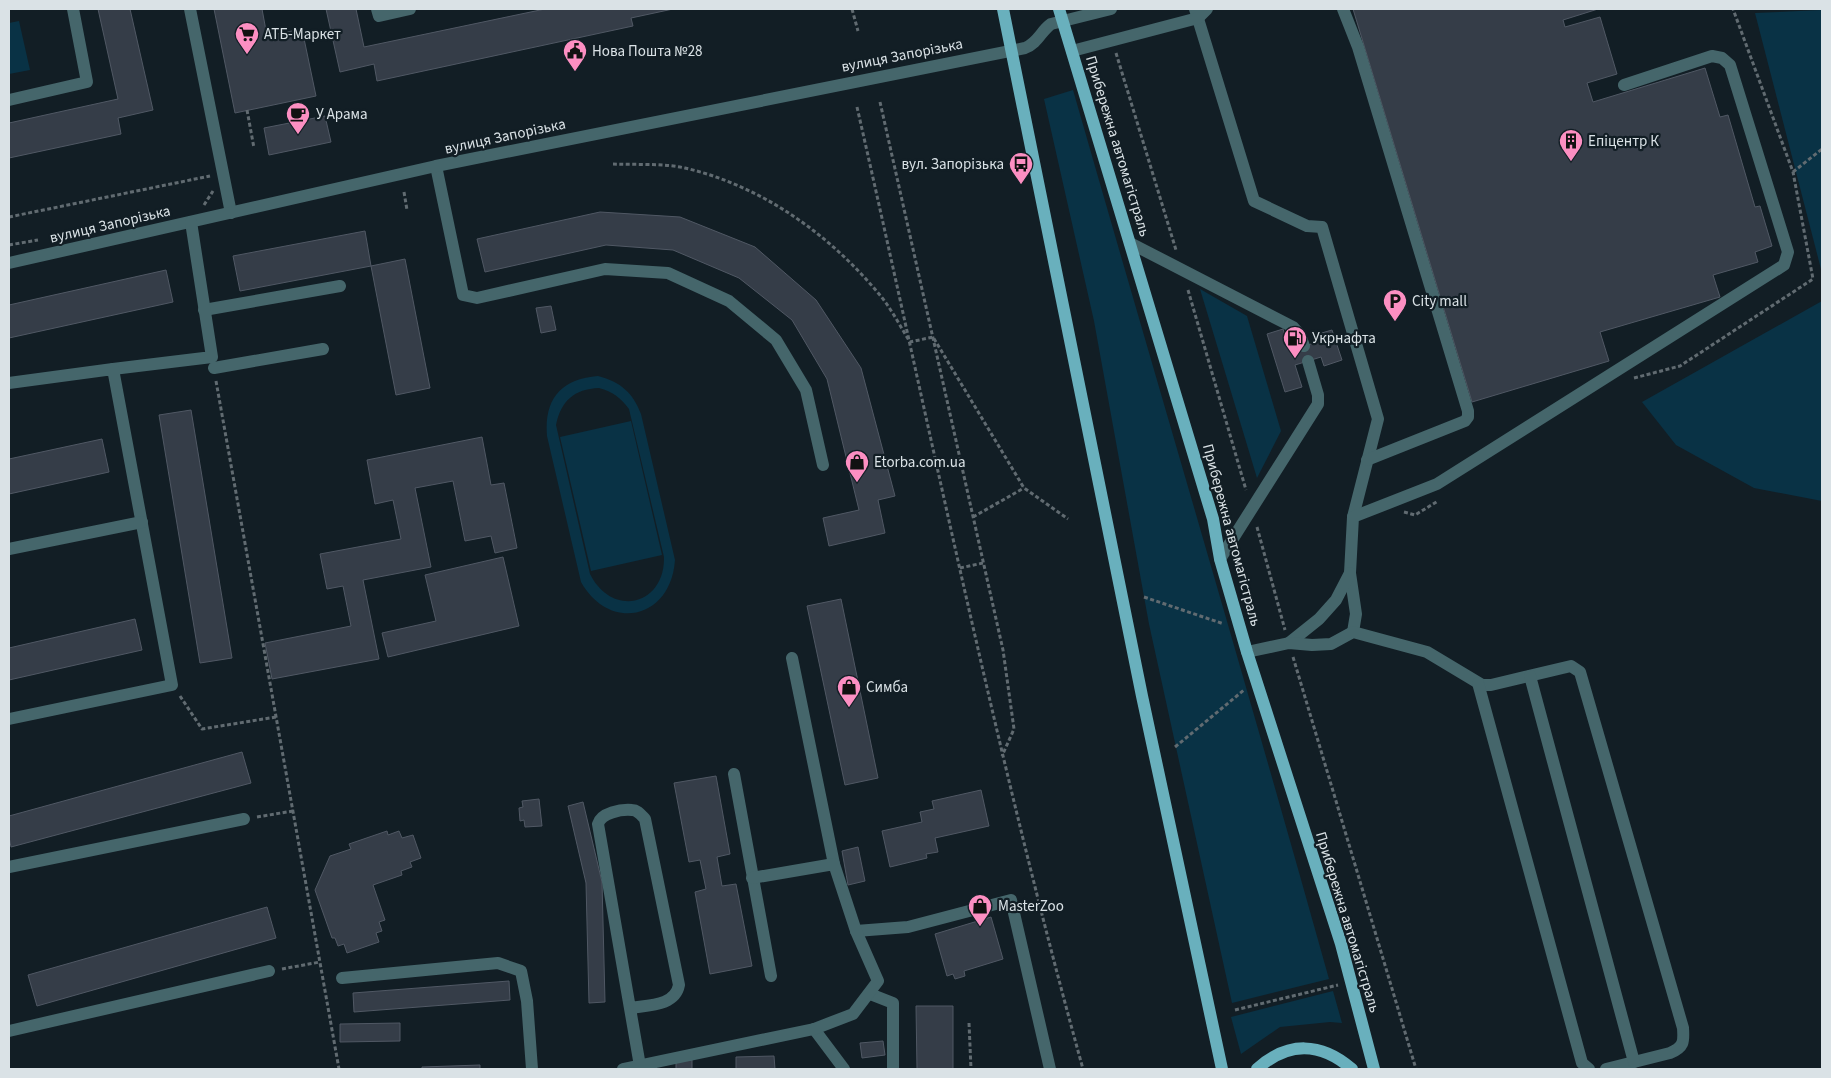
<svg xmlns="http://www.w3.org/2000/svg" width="1831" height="1078" font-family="'Source Sans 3',sans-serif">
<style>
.green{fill:#093245;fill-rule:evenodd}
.building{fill:#353d48;stroke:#505864}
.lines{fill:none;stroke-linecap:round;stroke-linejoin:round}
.path{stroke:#616b71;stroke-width:3;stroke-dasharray:4 2.5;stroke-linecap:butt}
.minor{stroke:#45666b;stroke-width:12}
.major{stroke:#69b0bd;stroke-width:12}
.labels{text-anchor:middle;stroke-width:4.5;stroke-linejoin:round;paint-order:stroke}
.poi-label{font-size:15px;fill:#dae2e6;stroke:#121e25;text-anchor:start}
.street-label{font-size:15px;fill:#dae2e6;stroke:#121e25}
</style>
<rect width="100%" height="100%" fill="#121e25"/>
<g class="green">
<path d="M1822,10V273L1755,13Z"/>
<path d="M19,21L30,70L9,74V23Z"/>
<path d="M1073,90C1158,386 1246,682 1329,979L1232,1003L1149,624L1094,321L1044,99Z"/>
<path d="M1200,289L1247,316L1281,431L1257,478Z"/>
<path d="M1822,301V501L1754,488L1676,445L1642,402Z"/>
<path d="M598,376C621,382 633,393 641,414L675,560C671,619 610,633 581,582L547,436C544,399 561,379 598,376ZM599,388C613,392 620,397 629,409L664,557C665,606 612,618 590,574L556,425C561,401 574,389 599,388Z"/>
<path d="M631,421L662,555L591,571L560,437Z"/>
<path d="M1333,991L1342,1023L1330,1022L1280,1027L1241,1054L1231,1017Z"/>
</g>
<g class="building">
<path d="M98,9H130L153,110L118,118L121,134L9,158V123L118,99Z"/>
<path d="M214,9H262L267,36L302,29L316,96L235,113Z"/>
<path d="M326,9H356L364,47L545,9H673L631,18L633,26L377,81L374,64L340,72Z"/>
<path d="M1353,9H1598L1563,20L1565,27L1600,17L1617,74L1587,83L1593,102L1705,68L1720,117L1728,115L1755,207L1760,206L1772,246L1755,252L1758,262L1713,275L1720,297L1600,332L1609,361L1472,402Z"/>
<path d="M325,116L331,142L269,155L264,128Z"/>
<path d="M600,212L680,217L755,247L816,300L861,368L895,496L878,500L885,533L829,546L823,518L859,510L827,379L792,320L739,278L673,250L606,245L485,272L477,239Z"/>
<path d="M365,231L371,266L240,291L233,256Z"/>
<path d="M405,259L430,388L396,395L371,266Z"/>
<path d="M166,270L173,302L9,338V305Z"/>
<path d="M551,306L556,330L541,333L536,308Z"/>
<path d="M1283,329L1290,351L1317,342L1315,335L1332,330L1342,360L1324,366L1321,357L1295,365L1302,387L1285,392L1267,334Z"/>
<path d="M191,410L232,658L200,663L159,415Z"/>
<path d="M482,437L491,485L504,483L517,548L495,553L491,536L465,541L453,481L415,488L431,567L363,580L379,659L272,679L265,643L351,626L343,586L327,589L320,554L401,539L393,500L375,504L367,460Z"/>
<path d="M102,439L109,472L9,494V459Z"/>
<path d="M503,557L519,626L388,657L382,633L436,621L425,575Z"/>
<path d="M841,599L878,778L845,785L807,606Z"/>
<path d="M135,619L142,650L9,680V648Z"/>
<path d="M242,752L251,783L11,847L9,837V816Z"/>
<path d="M716,776L730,854L717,857L722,886L736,884L752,966L710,974L695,892L706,889L700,860L689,862L674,783Z"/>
<path d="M981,790L989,826L935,838L938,852L926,854L927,858L890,867L882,831L922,822L920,812L934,809L932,801Z"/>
<path d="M539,799L542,826L525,827L524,820L520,821L519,808L523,807L522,801Z"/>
<path d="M583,802L602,882L605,1002L589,1003L586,883L568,806Z"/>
<path d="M387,831L388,835L399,831L402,838L413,835L421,858L410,862L412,867L401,871L402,875L373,885L385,920L379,922L382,931L376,933L379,942L347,953L344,944L338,946L335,938H332L315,890L330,856L351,849L349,844Z"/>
<path d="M858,847L865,881L848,885L842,851Z"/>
<path d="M267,907L276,938L37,1006L28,975Z"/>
<path d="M991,917L1003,959L964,971L965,976L955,979L953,974L947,976L935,934Z"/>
<path d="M509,981L510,1000L354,1012L353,993Z"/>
<path d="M916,1006H953V1069H917Z"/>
<path d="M400,1023V1041L340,1042V1024Z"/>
<path d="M883,1041L885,1055L862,1058L860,1043Z"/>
<path d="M774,1056L775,1069H736V1057Z"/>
<path d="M692,1060V1069H676V1061Z"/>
<path d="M480,1065V1069H422V1067Z"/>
</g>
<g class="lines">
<g class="path">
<path d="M852,9L858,31"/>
<path d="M1116,53L1176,250"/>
<path d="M880,102L1003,650L1014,729L1002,756"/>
<path d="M857,107C930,428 995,751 1083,1069"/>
<path d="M247,110L254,148"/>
<path d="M613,164C636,165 662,163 685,168C762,186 829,234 879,294C891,308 900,326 910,342L933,337L1024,488L1068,519"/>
<path d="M1793,172L1822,149"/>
<path d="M404,192L407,210"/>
<path d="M204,205L213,191"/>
<path d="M9,217L210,176"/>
<path d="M9,245L38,240"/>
<path d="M1188,290L1246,490"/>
<path d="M1634,378L1680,366L1813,279L1793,172L1733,9"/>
<path d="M216,381L339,1069"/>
<path d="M1404,512L1415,515L1438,501"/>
<path d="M973,517L1024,488"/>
<path d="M1257,527L1285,630"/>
<path d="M960,568L983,563"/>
<path d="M1144,597L1224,624"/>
<path d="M1293,657L1416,1069"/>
<path d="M180,696L202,729L276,717"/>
<path d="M1175,747L1244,690"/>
<path d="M257,817L293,811"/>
<path d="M282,969L320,962"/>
<path d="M1235,1010L1338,985"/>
<path d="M969,1023L971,1069"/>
</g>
<g class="minor">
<path d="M190,9L231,213"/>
<path d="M377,9L379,16L410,9"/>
<path d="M1195,9L1254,201L1307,226L1322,227L1378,419L1353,517"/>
<path d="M1343,9L1358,47L1468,411V417L1465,421L1367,460"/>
<path d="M1072,51L1198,18L1207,9"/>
<path d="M9,100L87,82L73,9"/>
<path d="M436,166L463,295L477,298L605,269L668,273L729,301L776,340L806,390L823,465"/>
<path d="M1130,243L1293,327L1300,335L1304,346"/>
<path d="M9,263L436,166L1025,48C1038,43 1041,31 1051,24L1111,9"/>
<path d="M204,310L340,286"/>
<path d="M214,368L323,349"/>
<path d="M113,369L212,357L191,222"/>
<path d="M9,383L113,369L172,685L9,719"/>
<path d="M9,549L142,522"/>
<path d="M1220,559L1318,404V395L1308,361"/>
<path d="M1353,632L1356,614L1350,573L1353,517L1437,484L1784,265L1788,252L1730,65L1722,58L1712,56L1624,85"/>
<path d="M1289,643L1319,619L1336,600L1350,573"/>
<path d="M1247,652L1289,643L1312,645L1331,644L1353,632L1427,652L1482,685H1491L1571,666L1580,672L1683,1028C1684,1042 1684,1047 1670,1053L1606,1069"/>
<path d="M792,658L834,864"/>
<path d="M1530,676L1634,1062"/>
<path d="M1478,683L1582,1063L1589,1069"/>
<path d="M734,774L771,976"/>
<path d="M9,867L244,819"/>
<path d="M856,931L908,927L1011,900L1050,1069"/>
<path d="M342,978L498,963L521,971L527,1001L532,1069"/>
<path d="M870,994L893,1003V1069"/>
<path d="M630,1008C649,1005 675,1006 679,985L645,819C641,815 638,810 632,810C621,809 601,813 598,824L640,1066"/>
<path d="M814,1029L844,1069"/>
<path d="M9,1031L269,971"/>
<path d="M623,1069L814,1029L853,1014L878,981L856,931L834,864L752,878"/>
</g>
<g class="major">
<path d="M1003,9L1142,696L1222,1069"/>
<path d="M1059,9L1213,519L1220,559L1247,652L1341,944L1374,1069"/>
<path d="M1257,1069C1288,1041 1321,1042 1352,1069"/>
</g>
</g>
<defs>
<g id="supermarket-pin" transform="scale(1.25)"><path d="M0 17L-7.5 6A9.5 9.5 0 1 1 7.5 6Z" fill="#fc8fc2" stroke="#121e25"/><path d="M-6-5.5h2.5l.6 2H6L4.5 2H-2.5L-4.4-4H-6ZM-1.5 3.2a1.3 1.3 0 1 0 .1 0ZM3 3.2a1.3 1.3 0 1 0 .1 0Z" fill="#111"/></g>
<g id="civic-pin" transform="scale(1.25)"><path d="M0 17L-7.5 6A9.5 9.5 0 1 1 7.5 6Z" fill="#fc8fc2" stroke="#121e25"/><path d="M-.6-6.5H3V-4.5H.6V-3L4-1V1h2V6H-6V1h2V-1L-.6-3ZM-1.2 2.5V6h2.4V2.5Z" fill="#111"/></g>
<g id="cafe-pin" transform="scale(1.25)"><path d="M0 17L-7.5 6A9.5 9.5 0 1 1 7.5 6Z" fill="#fc8fc2" stroke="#121e25"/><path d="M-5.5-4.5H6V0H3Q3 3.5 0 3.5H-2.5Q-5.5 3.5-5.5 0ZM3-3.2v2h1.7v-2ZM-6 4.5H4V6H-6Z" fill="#111"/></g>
<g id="building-pin" transform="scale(1.25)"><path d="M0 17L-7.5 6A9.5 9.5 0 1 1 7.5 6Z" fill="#fc8fc2" stroke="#121e25"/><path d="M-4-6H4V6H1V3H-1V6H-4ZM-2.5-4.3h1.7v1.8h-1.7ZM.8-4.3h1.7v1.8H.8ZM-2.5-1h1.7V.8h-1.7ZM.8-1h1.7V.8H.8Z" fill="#111"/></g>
<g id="bus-pin" transform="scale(1.25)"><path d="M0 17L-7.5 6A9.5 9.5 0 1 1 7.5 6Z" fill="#fc8fc2" stroke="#121e25"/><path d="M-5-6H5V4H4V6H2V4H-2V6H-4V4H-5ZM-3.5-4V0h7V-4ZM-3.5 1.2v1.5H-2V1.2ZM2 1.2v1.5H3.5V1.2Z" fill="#111"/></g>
<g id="parking-pin" transform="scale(1.25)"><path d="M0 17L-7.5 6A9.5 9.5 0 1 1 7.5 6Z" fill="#fc8fc2" stroke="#121e25"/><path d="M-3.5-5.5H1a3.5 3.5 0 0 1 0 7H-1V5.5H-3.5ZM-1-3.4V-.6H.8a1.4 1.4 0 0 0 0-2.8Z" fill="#111"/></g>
<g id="fuel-pin" transform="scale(1.25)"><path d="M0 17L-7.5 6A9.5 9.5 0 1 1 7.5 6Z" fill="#fc8fc2" stroke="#121e25"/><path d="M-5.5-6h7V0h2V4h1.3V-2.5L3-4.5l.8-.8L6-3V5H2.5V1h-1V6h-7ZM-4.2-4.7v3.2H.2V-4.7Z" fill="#111"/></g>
<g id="shop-pin" transform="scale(1.25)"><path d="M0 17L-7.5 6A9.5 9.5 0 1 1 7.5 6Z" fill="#fc8fc2" stroke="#121e25"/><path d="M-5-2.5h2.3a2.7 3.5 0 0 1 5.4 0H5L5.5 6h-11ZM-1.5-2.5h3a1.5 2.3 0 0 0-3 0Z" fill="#111"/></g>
</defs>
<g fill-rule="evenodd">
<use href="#supermarket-pin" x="247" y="34"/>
<use href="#civic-pin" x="575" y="51"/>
<use href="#cafe-pin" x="298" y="114"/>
<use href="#building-pin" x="1571" y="141"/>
<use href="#bus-pin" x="1021" y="164"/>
<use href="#parking-pin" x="1395" y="301"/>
<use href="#fuel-pin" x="1295" y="338"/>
<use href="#shop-pin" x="857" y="462"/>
<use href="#shop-pin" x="849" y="687"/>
<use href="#shop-pin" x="980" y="906"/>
</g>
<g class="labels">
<g class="poi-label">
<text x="264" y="39">АТБ-Маркет</text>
<text x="592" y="56">Нова Пошта №28</text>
<text x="316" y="119">У Арама</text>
<text x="1588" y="146">Епіцентр К</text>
<text x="1004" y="169" text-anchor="end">вул. Запорізька</text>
<text x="1412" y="306">City mall</text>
<text x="1312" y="343">Укрнафта</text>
<text x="874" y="467">Etorba.com.ua</text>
<text x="866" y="692">Симба</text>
<text x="998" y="911">MasterZoo</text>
</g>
<g class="street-label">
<text transform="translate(902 55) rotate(-11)" y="5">вулиця Запорізька</text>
<text transform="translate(505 136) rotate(-12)" y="5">вулиця Запорізька</text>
<text transform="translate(1118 146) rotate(73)" y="5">Прибережна автомагістраль</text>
<text transform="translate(110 224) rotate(-13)" y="5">вулиця Запорізька</text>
<text transform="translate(1232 535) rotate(75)" y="5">Прибережна автомагістраль</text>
<text transform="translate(1348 922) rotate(73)" y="5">Прибережна автомагістраль</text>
</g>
</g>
<rect width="1831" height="1078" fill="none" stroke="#dae2e6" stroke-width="20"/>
</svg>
